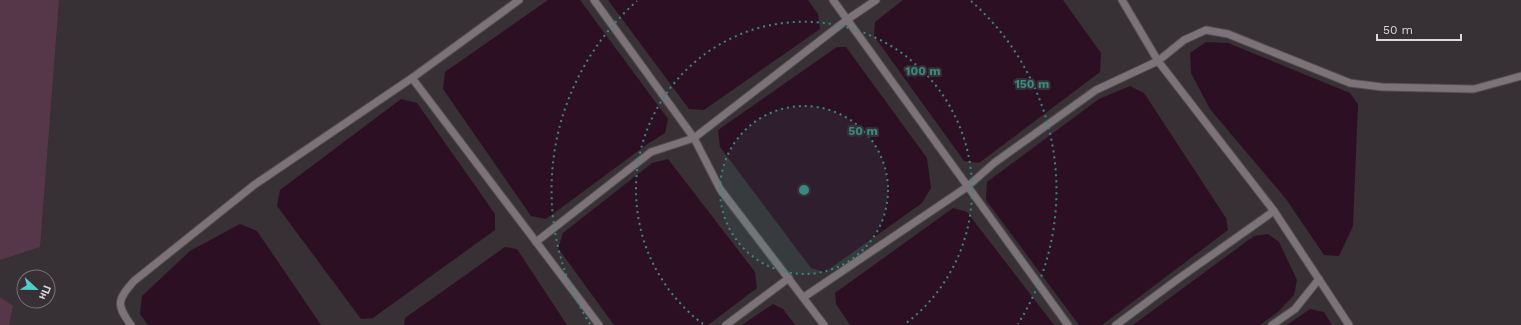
<svg xmlns="http://www.w3.org/2000/svg" width="1521" height="325" font-family="'Work Sans',sans-serif">
<style>
.green{fill:#553749}
.water{fill:#2d0f23}
.lines{fill:none;stroke-linecap:round;stroke-linejoin:round}
.lane-casing{stroke:#534d50;stroke-width:9}
.lane{stroke:#7b7377;stroke-width:7}
.ring{fill:none;stroke:#388984;stroke-width:2;stroke-dasharray:2 4}
.centre{fill:#388984;stroke:#373034;stroke-width:2}
.ring-label{font-size:12px;text-anchor:middle;font-weight:bold;fill:#388984;stroke:#373034;stroke-width:4;stroke-linejoin:round;paint-order:stroke}
</style>
<rect width="100%" height="100%" fill="#373034"/>
<g class="green">
<path d="M0,0H59L40,247L0,260Z"/>
<path d="M0,297L13,306L9,325H0Z"/>
</g>
<g class="water">
<path d="M548,0H580L668,119L665,133L649,143L546,219L531,216L443,89L445,72Z"/>
<path d="M608,0H808L818,14L820,29L704,110L689,109Z"/>
<path d="M903,0H1063L1101,53L1100,72L979,163L964,161L874,36L875,22Z"/>
<path d="M1206,42L1228,43L1350,93L1358,104L1353,226L1339,256L1324,255L1286,199L1210,109L1191,73L1190,53Z"/>
<path d="M837,47H846L927,158L931,188L922,203L825,272L811,268L720,147L718,130Z"/>
<path d="M1130,86L1144,93L1226,218L1228,230L1102,325H1079L986,200L987,182L1099,99Z"/>
<path d="M401,99L417,103L495,214V230L373,318L361,319L277,206L280,190Z"/>
<path d="M668,159L755,272L757,288L708,325H614L558,248L563,233L652,163Z"/>
<path d="M953,208L967,212L1054,325H850L836,304L835,293Z"/>
<path d="M240,224L257,231L321,325H148L140,314L142,296L190,251Z"/>
<path d="M1268,234L1279,242L1297,280L1294,295L1278,312L1260,325H1133L1254,236Z"/>
<path d="M505,247L517,249L567,325H404L405,318Z"/>
<path d="M773,304L783,309L795,325H742Z"/>
<path d="M1310,309L1324,312L1332,325H1287Z"/>
</g>
<g class="lines">
<g class="lane-casing">
<g id="lane">
<path d="M594,0L694,138L720,189L824,325"/>
<path d="M833,0L1068,325"/>
<path d="M1122,0L1158,61L1274,211L1349,325"/>
<path d="M412,78L599,325"/>
<path d="M536,242L651,152L694,138L848,19L876,0"/>
<path d="M804,297L967,187L994,163L1096,90L1158,61L1184,40L1206,30L1228,34L1350,83L1382,87L1474,89L1521,76"/>
<path d="M131,325C116,305 117,300 134,281L254,185L412,78L519,0"/>
<path d="M726,325L789,278"/>
<path d="M1116,325L1178,279L1274,211"/>
<path d="M1272,325L1295,309L1319,279"/>
</g>
</g>
<use href="#lane" class="lane"/>
</g>
<circle cx="804" cy="190" r="84" fill="#388984" fill-opacity=".12"/>
<g class="ring">
<circle cx="804" cy="190" r="84"/>
<path d="M703 324A168 168 0 1 1 905 324"/>
<path d="M590 324A252 252 0 0 1 637 1M971 1A252 252 0 0 1 1018 324"/>
</g>
<circle cx="804" cy="190" r="6" class="centre"/>
<g class="ring-label">
<text x="923" y="75">100 m</text>
<text x="1032" y="88">150 m</text>
<text x="863" y="135">50 m</text>
</g>
<g transform="translate(36 289) rotate(112)"><circle r="19" fill="#373034" stroke="#797376"/>
<path d="M0-3L7 15L0 10L-7 15Z" fill="#53cdca"/>
<text y="-6" font-size="11" font-weight="bold" text-anchor="middle" fill="#dcd7da">Пн</text>
</g>
<path d="M1377 34v6h84v-6" fill="none" stroke="#dcd7da" stroke-width="2"/>
<text x="1383" y="34" font-size="12" fill="#dcd7da" stroke="#373034" stroke-width="3" paint-order="stroke">50 m</text>
</svg>
